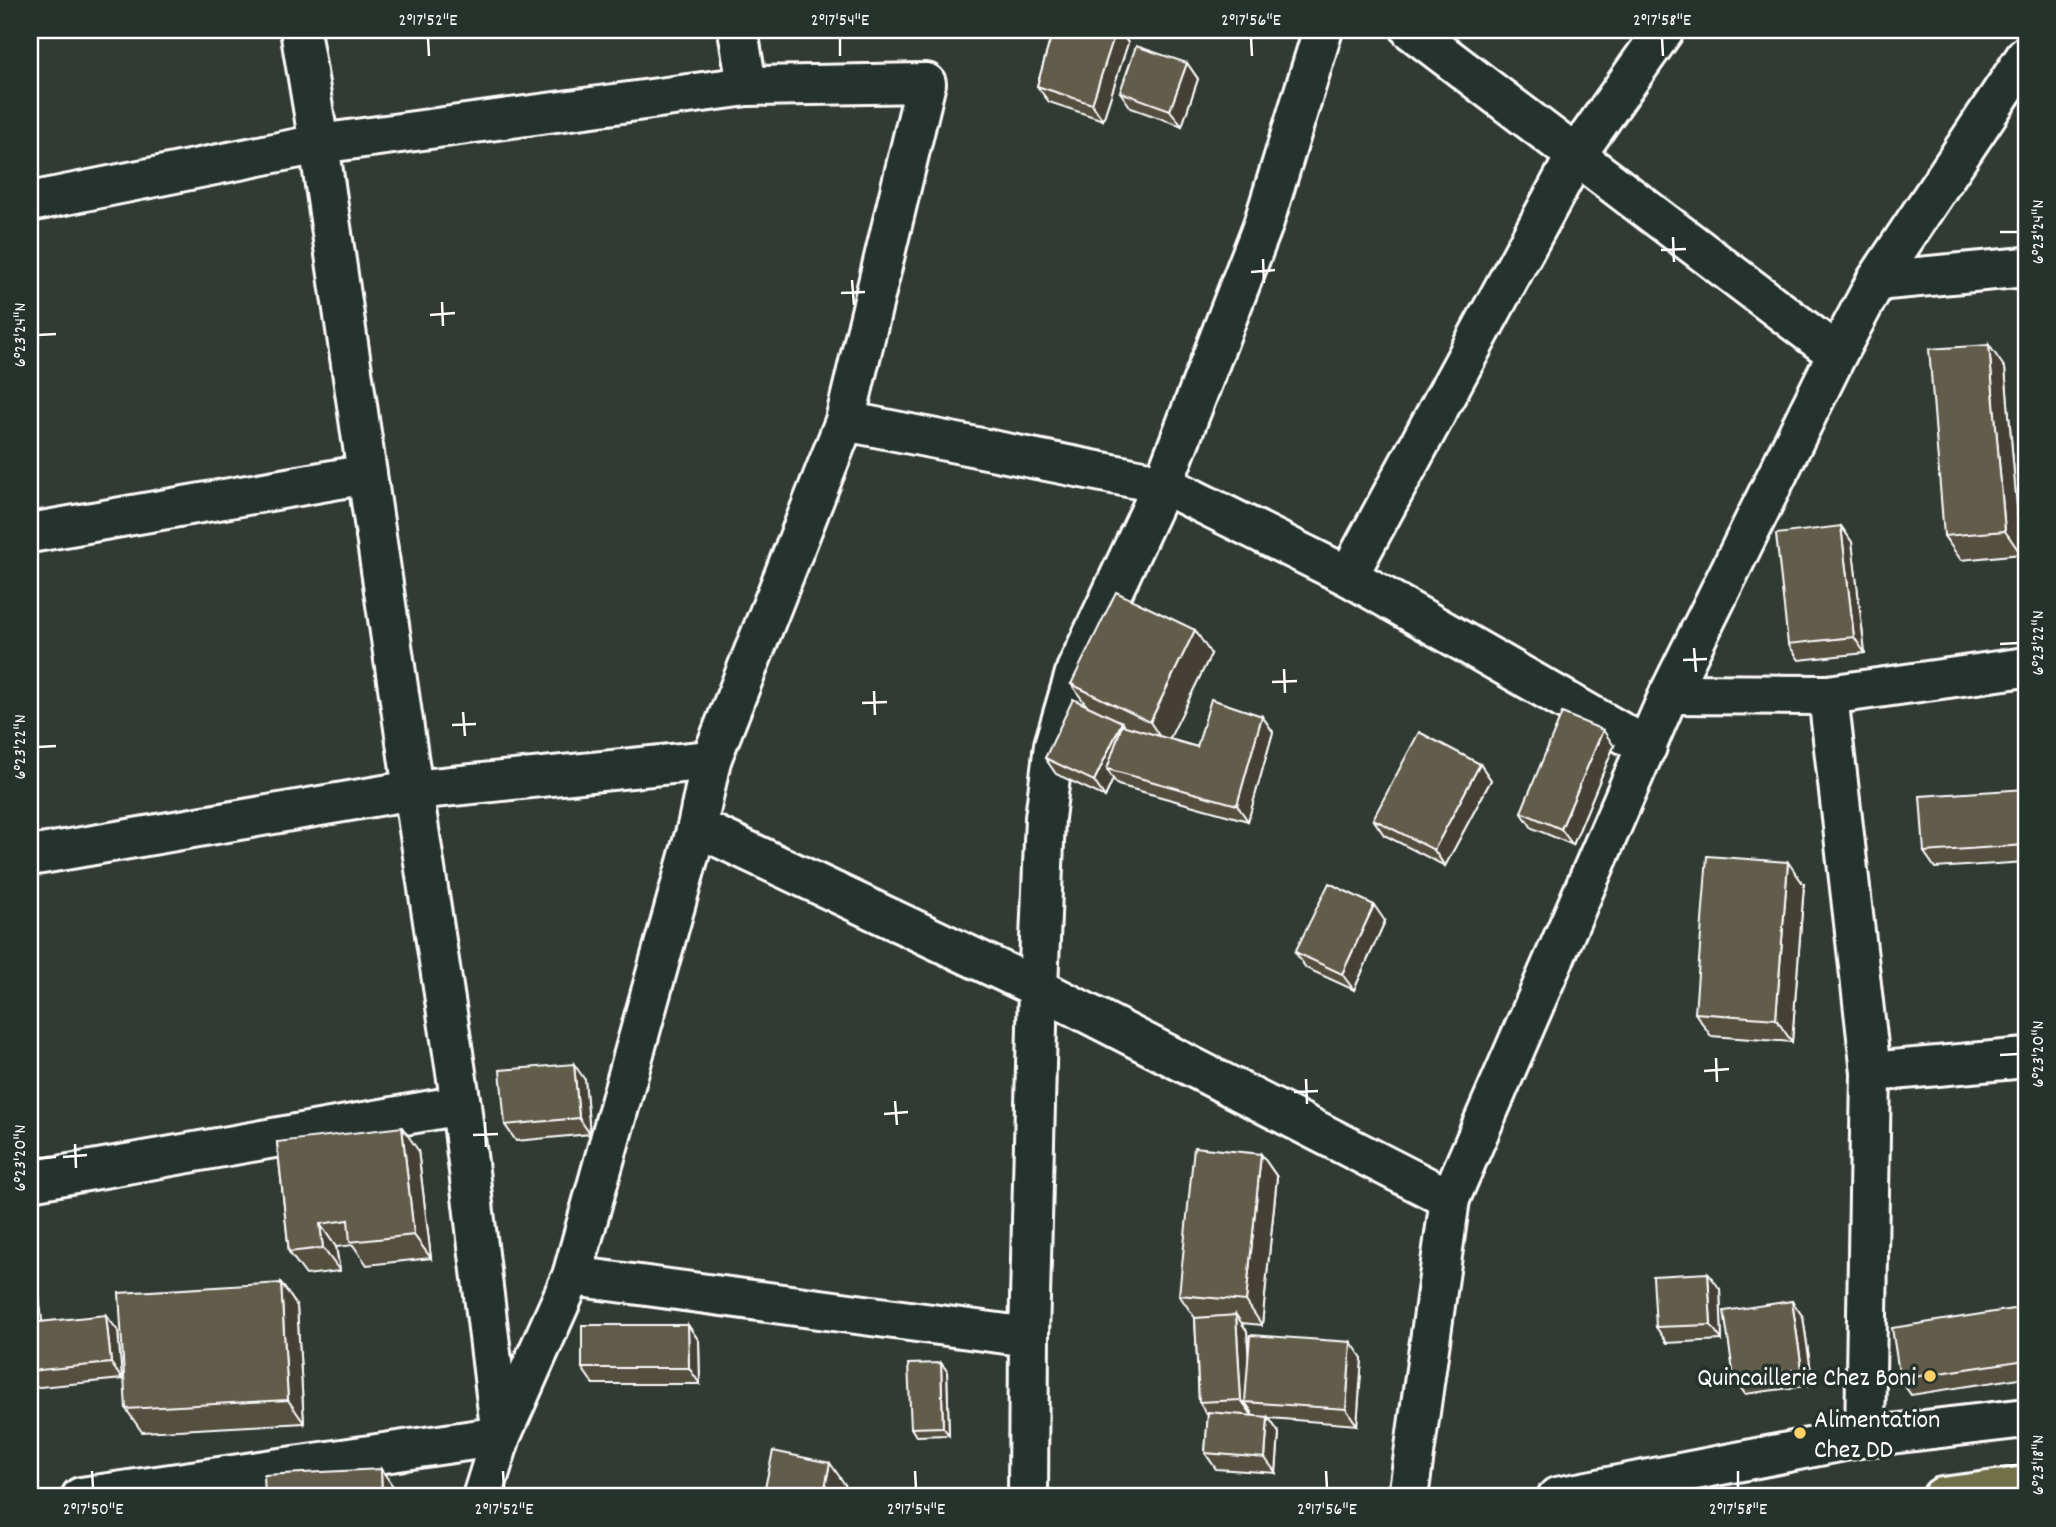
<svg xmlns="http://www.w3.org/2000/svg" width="2056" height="1527" font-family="Dekko,sans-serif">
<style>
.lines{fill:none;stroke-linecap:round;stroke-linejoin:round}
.street-casing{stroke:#fff;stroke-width:44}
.highway-casing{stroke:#fff;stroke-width:44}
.street{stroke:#26332d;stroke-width:38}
.highway{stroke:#726f4a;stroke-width:38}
.wall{fill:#544f40;stroke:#fff;stroke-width:2}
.shaded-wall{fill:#454034;stroke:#fff;stroke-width:2}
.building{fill:#625c4b;stroke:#fff;stroke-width:2}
.ticks{fill:none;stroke:#fff;stroke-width:2.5}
.poi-dot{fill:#ffd166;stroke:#26332d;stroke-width:2.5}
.labels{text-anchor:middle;stroke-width:7;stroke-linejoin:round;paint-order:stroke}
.poi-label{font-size:26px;fill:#fff;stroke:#26332d;text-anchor:end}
.neatline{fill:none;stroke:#fff;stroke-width:2.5}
.ticks-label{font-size:18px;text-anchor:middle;fill:#fff}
</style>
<rect width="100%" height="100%" fill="#323b33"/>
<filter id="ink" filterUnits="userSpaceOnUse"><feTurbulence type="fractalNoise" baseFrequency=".0143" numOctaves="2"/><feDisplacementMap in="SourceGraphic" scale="14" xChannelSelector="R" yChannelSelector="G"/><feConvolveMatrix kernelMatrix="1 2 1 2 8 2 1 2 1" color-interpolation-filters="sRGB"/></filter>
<g filter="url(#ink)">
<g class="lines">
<g class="street-casing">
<g id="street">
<path d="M738,30L747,86"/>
<path d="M1411,30L1837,354"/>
<path d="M30,202L319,144L747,86L926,83L845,421L711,760L697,827L572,1276L501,1436L482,1497"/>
<path d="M1876,281L2026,267"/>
<path d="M845,421L1163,484L1348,576L1647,747"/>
<path d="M30,533L367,474"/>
<path d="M1348,576L1576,155L1664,30"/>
<path d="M1669,694L1828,695L2026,667"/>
<path d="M1828,695L1871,1072L1865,1437"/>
<path d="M697,827L1038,988L1450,1199"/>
<path d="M30,856L413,790L711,760"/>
<path d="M1871,1072L2026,1058"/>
<path d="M30,1181L461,1105"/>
<path d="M572,1276L1029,1337"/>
<path d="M81,1497L501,1436L461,1105L413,790L319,144L300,30"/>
<path d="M1028,1497L1029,1337L1038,988L1045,818L1054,745L1076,670L1163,484L1263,225L1323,30"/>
<path d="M1408,1497L1450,1199L1669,694L1837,354L1876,281L2026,56"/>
<path d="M1557,1497L1865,1437L2026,1418"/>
</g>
</g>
<g class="highway-casing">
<path id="highway" d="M1942,1497L2026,1486"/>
</g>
<use href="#street" class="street"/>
<use href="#highway" class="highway"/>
</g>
<g class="wall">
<path d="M1053,30H1119L1128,43L1103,120L1049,102L1037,86Z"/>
<path d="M1187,63L1198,79L1182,126L1131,108L1120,92Z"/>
<path d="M2005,368L2021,554L1961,560L1944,536Z"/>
<path d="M1841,526L1852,542L1865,653L1799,660L1788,644Z"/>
<path d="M1211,654L1169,739L1197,747L1262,716L1273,732L1248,821L1118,785L1113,779L1105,797L1056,774L1045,758L1086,705L1071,684Z"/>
<path d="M1614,746L1573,845L1532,828L1521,812Z"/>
<path d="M1480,764L1491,780L1445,866L1384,835L1373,819Z"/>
<path d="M2026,789V862L1935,868L1924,852Z"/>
<path d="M1804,885L1792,1042L1711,1036L1695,1013Z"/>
<path d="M1385,921L1354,990L1306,968L1295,952Z"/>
<path d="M585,1080L590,1134L516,1141L505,1125Z"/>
<path d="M277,1142L418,1150L431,1258L367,1265L353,1245L336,1247L340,1271L306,1275L289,1252Z"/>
<path d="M1261,1154L1277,1177L1262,1325L1241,1323L1247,1331L1249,1356L1362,1358L1357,1425L1269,1418L1279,1433L1276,1473L1216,1469L1205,1453L1208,1416L1199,1402L1195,1318L1179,1295Z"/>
<path d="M30,1278L38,1289L42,1322L118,1331L122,1379L30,1388Z"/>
<path d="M281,1283L297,1306L304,1423L142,1432L126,1409Z"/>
<path d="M1720,1289L1722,1340L1667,1343L1656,1327Z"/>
<path d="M2026,1307V1377L1911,1395L1900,1379Z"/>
<path d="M1803,1317L1813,1385L1745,1394L1734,1378Z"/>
<path d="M688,1325L699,1341L700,1384H593L582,1368Z"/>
<path d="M941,1363L947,1371L949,1435L916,1436L911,1428Z"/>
</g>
<g class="shaded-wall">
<path d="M1116,30H1119L1128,43L1103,120L1092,104Z"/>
<path d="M1187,63L1198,79L1182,126L1170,110Z"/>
<path d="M1989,345L2005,368L2021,554L2005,531Z"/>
<path d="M1841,526L1852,542L1865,653L1854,637Z"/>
<path d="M1195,630L1211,654L1166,746L1150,722Z"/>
<path d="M1262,716L1273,732L1248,821L1237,805Z"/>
<path d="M1122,722L1133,738L1107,769L1113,779L1105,797L1094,781Z"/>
<path d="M1603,730L1614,746L1573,845L1561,829Z"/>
<path d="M1480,764L1491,780L1445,866L1434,850Z"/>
<path d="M1788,862L1804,885L1792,1042L1776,1019Z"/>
<path d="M1374,905L1385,921L1354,990L1342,974Z"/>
<path d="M574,1064L585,1080L590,1134L579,1118Z"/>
<path d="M402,1127L418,1150L431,1258L414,1235Z"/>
<path d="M1261,1154L1277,1177L1262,1325L1246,1301Z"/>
<path d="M320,1224L336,1247L340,1271L323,1248Z"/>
<path d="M1708,1273L1720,1289L1722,1340L1711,1325Z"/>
<path d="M30,1278L38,1289L43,1329L31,1313L30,1299Z"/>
<path d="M281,1283L297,1306L304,1423L288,1400Z"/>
<path d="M1792,1301L1803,1317L1813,1385L1802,1369Z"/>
<path d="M106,1315L118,1331L122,1379L111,1363Z"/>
<path d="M1236,1315L1247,1331L1251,1402H1245L1252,1412V1415L1241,1400Z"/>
<path d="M688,1325L699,1341L700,1384L689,1368Z"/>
<path d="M1351,1342L1362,1358L1357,1425L1346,1409Z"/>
<path d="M941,1363L947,1371L949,1435L943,1427Z"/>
<path d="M1268,1417L1279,1433L1276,1473L1265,1458Z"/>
<path d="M830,1463L846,1486L844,1497H823Z"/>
<path d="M381,1469L397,1492V1497H382Z"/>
</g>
<g class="building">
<path d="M1053,30H1116L1092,104L1037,86Z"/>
<path d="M1136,46L1187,63L1170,110L1120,92Z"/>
<path d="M1989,345L2005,531L1944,536L1929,349Z"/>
<path d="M1841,526L1854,637L1788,644L1776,534Z"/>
<path d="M1116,592L1195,630L1150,722L1071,684Z"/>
<path d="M1073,699L1122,722L1094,781L1045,758Z"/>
<path d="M1211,699L1262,716L1237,805L1107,769L1122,725L1197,747Z"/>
<path d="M1562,713L1603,730L1561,829L1521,812Z"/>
<path d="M1419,732L1480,764L1434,850L1373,819Z"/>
<path d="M2026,789V845L1924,852L1920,796Z"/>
<path d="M1707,856L1788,862L1776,1019L1695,1013Z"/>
<path d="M1329,883L1374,905L1342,974L1295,952Z"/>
<path d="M574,1064L579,1118L505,1125L500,1070Z"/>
<path d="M402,1127L414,1235L350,1242L348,1220L320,1224L323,1248L289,1252L277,1142Z"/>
<path d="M1194,1147L1261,1154L1246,1301L1179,1295Z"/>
<path d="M1708,1273L1711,1325L1656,1327L1653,1276Z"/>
<path d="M281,1283L288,1400L126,1409L119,1293Z"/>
<path d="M1792,1301L1802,1369L1734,1378L1724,1311Z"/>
<path d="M2026,1307V1360L1900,1379L1892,1328Z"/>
<path d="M106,1315L111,1363L30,1371V1323Z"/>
<path d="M1236,1315L1241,1400L1199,1402L1195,1318Z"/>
<path d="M582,1325H688L689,1368H582Z"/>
<path d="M1250,1335L1351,1342L1346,1409L1245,1402Z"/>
<path d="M941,1363L943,1427L911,1428L908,1364Z"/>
<path d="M1208,1412L1268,1417L1265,1458L1205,1453Z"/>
<path d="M773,1451L830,1463L823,1497H763Z"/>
<path d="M381,1469L382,1497H265L264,1475Z"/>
<path d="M86,1490L87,1497H40Z"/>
</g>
</g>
<path class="ticks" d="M428,38L429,56M840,38V56M1251,38L1252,56M1662,38L1663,56M2000,232H2018M1673,237L1674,262M1661,250L1686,249M1263,259L1264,283M1251,272L1275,270M852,280L854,305M841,293L865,292M442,302L443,326M430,315L455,313M38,335L56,334M2000,644L2018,643M1694,648L1696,672M1683,660L1707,659M1284,669L1285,693M1272,682L1297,681M874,691L875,715M862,703L887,702M463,712L465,736M452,725L476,724M38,747L56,746M2000,1055L2018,1054M1716,1058L1717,1082M1704,1071L1729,1069M1306,1079L1307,1104M1294,1092L1318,1091M895,1101L897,1125M884,1114L908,1112M485,1122L486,1147M473,1135L498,1134M75,1144L76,1168M63,1157L87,1155M38,1158L56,1157M2000,1466L2018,1465M92,1471L93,1488M503,1471L504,1488M915,1471L916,1488M1326,1471L1327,1488M1738,1471V1488"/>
<g class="poi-dot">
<circle cx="1930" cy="1376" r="7"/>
<circle cx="1800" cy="1433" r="7"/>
</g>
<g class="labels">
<g class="poi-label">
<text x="1916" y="1385">Quincaillerie Chez Boni</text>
<text x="1814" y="1427" text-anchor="start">Alimentation<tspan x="1814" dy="30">Chez DD</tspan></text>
</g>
</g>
<rect width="2056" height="1527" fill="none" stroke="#26332d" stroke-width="77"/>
<rect x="38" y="38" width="1980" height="1450" class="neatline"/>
<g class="ticks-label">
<text x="428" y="25">2°17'52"E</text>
<text x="840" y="25">2°17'54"E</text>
<text x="1251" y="25">2°17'56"E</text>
<text x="1662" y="25">2°17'58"E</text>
<text transform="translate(2037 232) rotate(-90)" y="6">6°23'24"N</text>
<text transform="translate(19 335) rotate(-90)" y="6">6°23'24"N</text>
<text transform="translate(2037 643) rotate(-90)" y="6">6°23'22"N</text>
<text transform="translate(19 747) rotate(-90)" y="6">6°23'22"N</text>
<text transform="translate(2037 1054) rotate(-90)" y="6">6°23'20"N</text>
<text transform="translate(19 1158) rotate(-90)" y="6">6°23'20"N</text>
<text transform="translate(2037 1465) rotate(-90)" y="6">6°23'18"N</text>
<text x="93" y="1514">2°17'50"E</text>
<text x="504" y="1514">2°17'52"E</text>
<text x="916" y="1514">2°17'54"E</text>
<text x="1327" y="1514">2°17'56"E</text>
<text x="1738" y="1514">2°17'58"E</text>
</g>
</svg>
